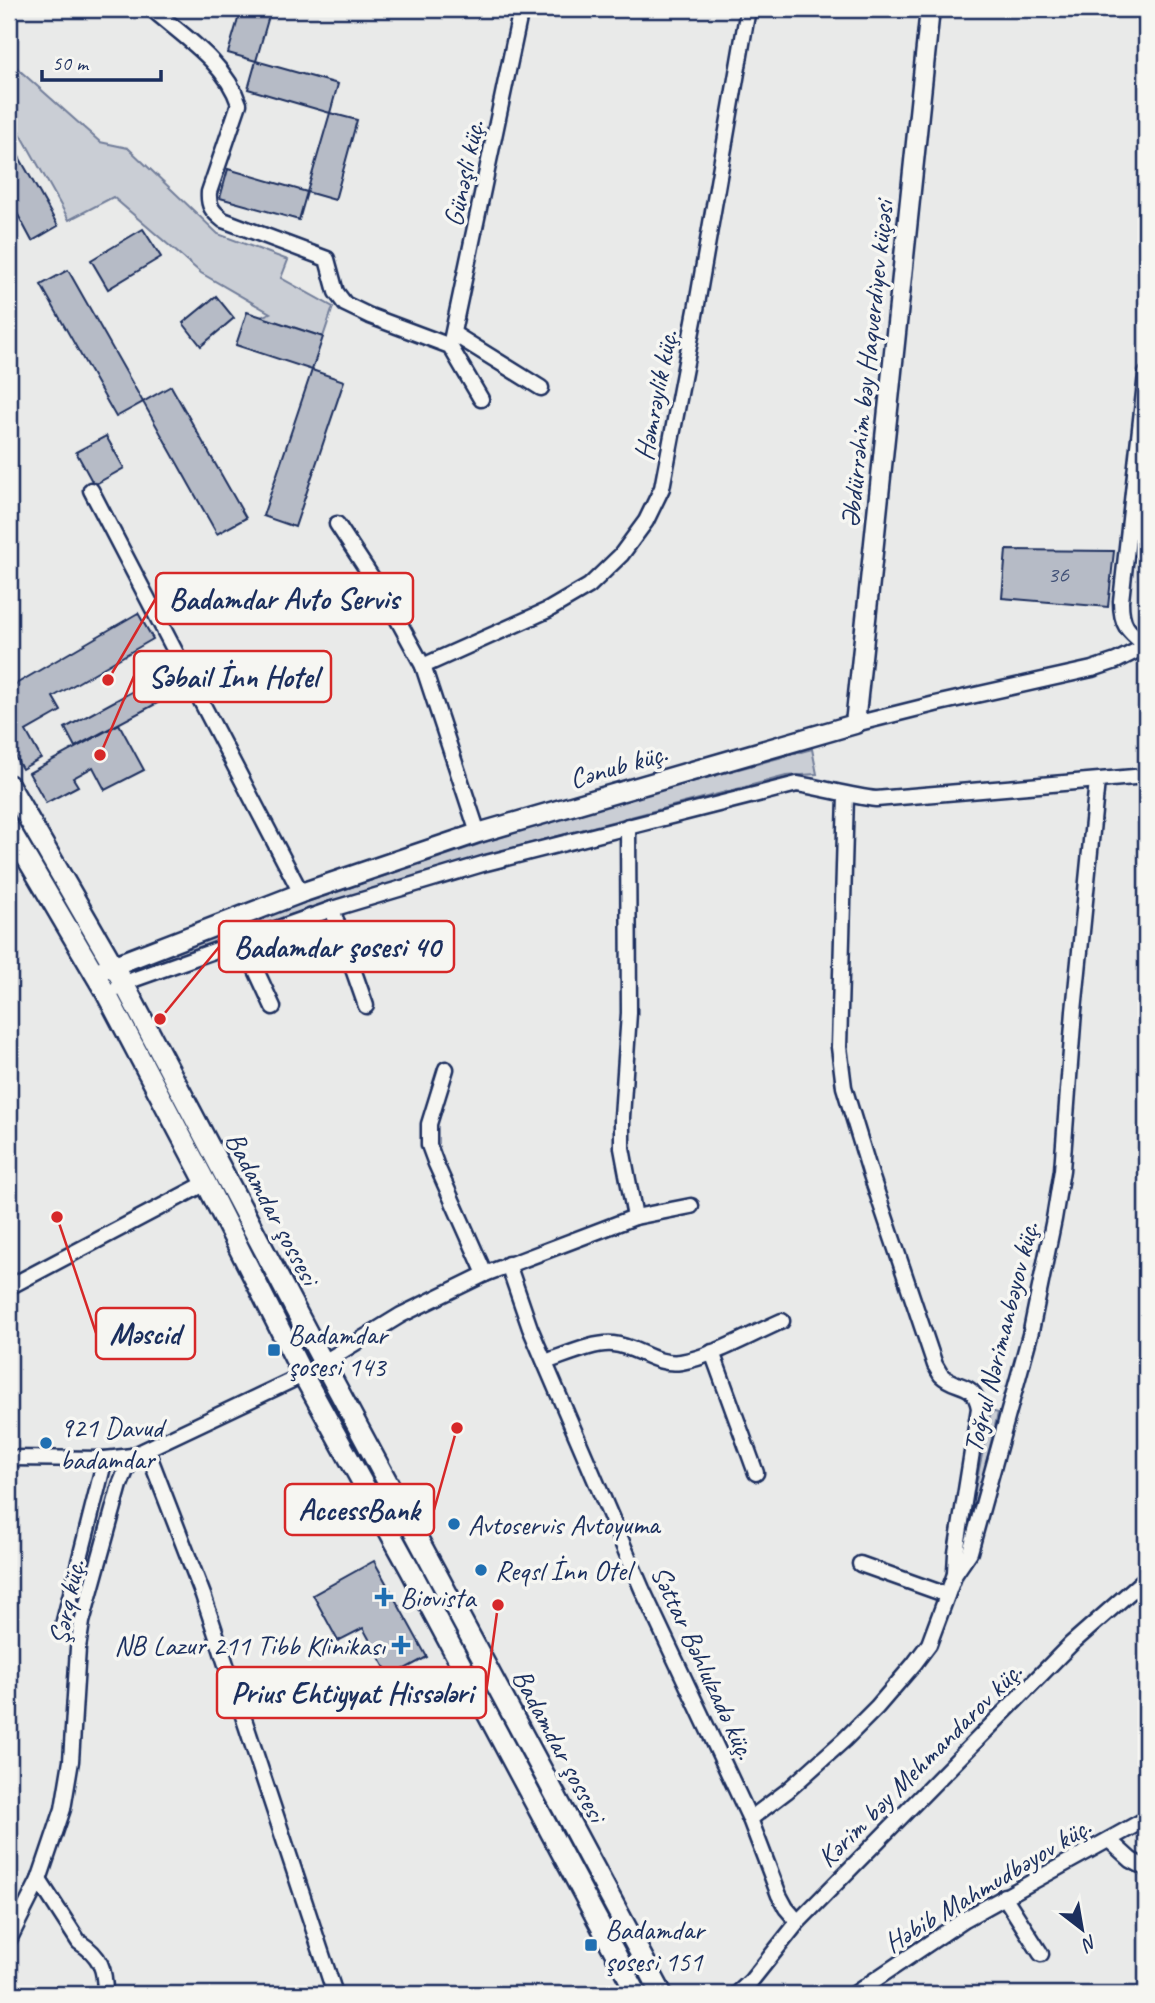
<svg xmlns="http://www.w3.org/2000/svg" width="1155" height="2003" font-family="Caveat,sans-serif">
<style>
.green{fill:#caced5;stroke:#727e9a;stroke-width:2}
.building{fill:#b6bbc6;stroke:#1b2f5e;stroke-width:2}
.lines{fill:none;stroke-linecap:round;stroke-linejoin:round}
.minor-casing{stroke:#1b2f5e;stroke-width:19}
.tertiary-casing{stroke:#1b2f5e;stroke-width:23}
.secondary-casing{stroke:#1b2f5e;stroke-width:24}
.minor{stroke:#f6f6f2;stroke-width:14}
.tertiary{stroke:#f6f6f2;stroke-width:18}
.secondary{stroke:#f6f6f2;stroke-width:19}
.poi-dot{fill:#1f6fb2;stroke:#f6f6f2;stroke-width:2.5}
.labels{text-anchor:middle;stroke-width:7;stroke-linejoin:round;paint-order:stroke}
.number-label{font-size:24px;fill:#425278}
.street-label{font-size:28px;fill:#1b2f5e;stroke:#f6f6f2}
.poi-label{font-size:28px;fill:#1b2f5e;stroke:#f6f6f2;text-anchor:start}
.leader{fill:none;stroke:#d62828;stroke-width:2.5}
.callout-dot{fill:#d62828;stroke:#f6f6f2;stroke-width:2.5}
.callout{fill:#f6f6f2;stroke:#d62828;stroke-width:2.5}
.callout-label{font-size:30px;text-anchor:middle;font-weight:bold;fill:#1b2f5e}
</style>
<rect width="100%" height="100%" fill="#e9eae9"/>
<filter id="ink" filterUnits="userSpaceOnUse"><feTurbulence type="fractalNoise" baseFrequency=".0143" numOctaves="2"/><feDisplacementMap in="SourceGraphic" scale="14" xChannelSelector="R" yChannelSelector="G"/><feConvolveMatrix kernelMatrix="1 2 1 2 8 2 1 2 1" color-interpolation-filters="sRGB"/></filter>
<g filter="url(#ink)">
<g class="green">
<path d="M9,61L100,142L128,148L218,234L288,260L281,278L333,307L323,337L261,317L270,313L201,273L113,197L69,220L14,122L9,116Z"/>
<path d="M812,749L817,774L786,776L482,856L287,916L158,965L156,958L277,912L548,821Z"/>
<path d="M991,1411L998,1413L965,1552H962Z"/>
</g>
<g class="building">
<path d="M241,9H271L256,61L228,53Z"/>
<path d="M256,61L338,84L330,113L248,89Z"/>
<path d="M330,113L357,120L335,200L307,192Z"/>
<path d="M18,155L58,226L32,241L9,198V160Z"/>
<path d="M228,169L307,192L299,220L220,198Z"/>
<path d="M143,229L161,257L108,289L91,260Z"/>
<path d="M68,270L143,402L116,417L41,285Z"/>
<path d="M216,296L234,318L201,346L183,323Z"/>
<path d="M247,312L323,337L312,370L236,345Z"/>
<path d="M312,370L344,381L295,527L263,516Z"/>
<path d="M171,386L246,518L217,534L143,402Z"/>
<path d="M106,436L124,468L94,485L76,452Z"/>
<path d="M1006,550L1114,551L1108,607L1002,598Z"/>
<path d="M138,613L153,639L53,697L61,711L26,731L41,758L22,769L9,746V688Z"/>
<path d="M170,671L180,691L75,747L65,728Z"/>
<path d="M119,724L144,770L105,790L93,767L73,778L78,786L46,803L29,773Z"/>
<path d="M374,1561L427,1657L390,1677L363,1628L338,1641L313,1595Z"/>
</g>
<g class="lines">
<g class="minor-casing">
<g id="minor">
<path d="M152,9C183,36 226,63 239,104L209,192C208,206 212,211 223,220L327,259L336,292L345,304L370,316L450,346L481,399"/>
<path d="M454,334L541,388"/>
<path d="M450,346L521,9"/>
<path d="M1146,374L1121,601C1121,626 1128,631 1146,646"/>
<path d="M91,490L301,893"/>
<path d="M337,524L388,602L423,666L478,833"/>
<path d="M423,666L548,610L589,586L621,555L646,521L662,488L696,310L748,9"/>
<path d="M855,724L935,704L1092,669L1116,661L1146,646"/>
<path d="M846,795L839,1047L844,1087L870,1172L935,1365C937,1368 939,1372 941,1375C956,1390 974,1380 979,1408L956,1553L955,1572"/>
<path d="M628,826L629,1013L622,1117V1148L635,1217"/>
<path d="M332,909L366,1006"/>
<path d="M242,940L273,1007"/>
<path d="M117,988L135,979L332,909L486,863L797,784C824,788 849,796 876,799L1146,776"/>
<path d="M446,1069L429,1124V1145L436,1164L485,1274"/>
<path d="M508,1264L530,1328L642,1589L750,1819L779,1895L786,1908L798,1922"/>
<path d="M9,1287L206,1183"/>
<path d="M712,1352L756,1473"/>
<path d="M545,1362C564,1356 594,1342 613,1344C637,1346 655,1366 681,1362C712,1357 752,1334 782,1321"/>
<path d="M147,1450L203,1595L335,1994"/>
<path d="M9,1458L105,1459L132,1456"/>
<path d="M860,1564L947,1595"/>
<path d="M64,1621L105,1459"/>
<path d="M750,1819L787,1791L844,1740L877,1707L914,1664L929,1644L955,1574L970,1552L1031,1331L1054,1219L1062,1170L1074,1011L1097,781"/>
<path d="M1109,1840L1131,1860L1146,1868"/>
<path d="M39,1880L79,1942C101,1956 105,1969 105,1994"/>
<path d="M1004,1896L1041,1954"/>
<path d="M9,1940L39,1880L63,1809L71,1761L78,1648L82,1622L120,1485L132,1456L303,1375L401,1315L485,1274L635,1217L691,1206"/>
<path d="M737,1994L751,1981L798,1922L1071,1644L1146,1578"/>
<path d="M854,1994L965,1919L1146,1819"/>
</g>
</g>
<g class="tertiary-casing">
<path id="tertiary" d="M94,973L301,893L478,833L855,724L930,9"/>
</g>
<g class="secondary-casing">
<g id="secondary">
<path d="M9,785L124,984L314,1345L662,1994"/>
<path d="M9,828L106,993L206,1183L303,1375L411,1571L637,1994"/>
</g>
</g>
<use href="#minor" class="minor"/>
<use href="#tertiary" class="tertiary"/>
<use href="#secondary" class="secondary"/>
</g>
</g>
<g class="poi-dot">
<rect x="267" y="1343" width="14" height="14" rx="3.5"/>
<circle cx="46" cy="1443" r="7"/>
<circle cx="454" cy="1524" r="7"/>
<circle cx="481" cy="1570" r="7"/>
<path d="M380.5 1586.5h7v7h7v7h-7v7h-7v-7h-7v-7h7z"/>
<path d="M397.5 1634.5h7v7h7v7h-7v7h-7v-7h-7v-7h7z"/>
<rect x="584" y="1938" width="14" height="14" rx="3.5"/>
</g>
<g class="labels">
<g class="number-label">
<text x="1058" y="582">36</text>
</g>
<g class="street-label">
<text transform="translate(463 173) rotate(-78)" y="10">Günəşli küç.</text>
<text transform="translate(866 364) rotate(-84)" y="10">Əbdürrəhim bəy Haqverdiyev küçəsi</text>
<text transform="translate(655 395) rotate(-79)" y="10">Həmrəylik küç.</text>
<text transform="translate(618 765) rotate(-16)" y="10">Cənub küç.</text>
<text transform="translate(273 1208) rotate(62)" y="10">Badamdar şossesi</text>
<text transform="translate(1000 1337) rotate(-76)" y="10">Toğrul Nərimanbəyov küç.</text>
<text transform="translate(66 1602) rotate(-78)" y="10">Şərq küç.</text>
<text transform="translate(704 1662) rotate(65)" y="10">Səttar Bəhlulzadə küç.</text>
<text transform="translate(560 1745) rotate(62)" y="10">Badamdar şossesi</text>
<text transform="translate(919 1764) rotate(-45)" y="10">Kərim bəy Mehmandarov küç.</text>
<text transform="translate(987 1884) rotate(-31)" y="10">Həbib Mahmudbəyov küç.</text>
</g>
<g class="poi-label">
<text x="288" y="1344">Badamdar<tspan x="288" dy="32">şosesi 143</tspan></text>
<text x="60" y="1437">921 Davud<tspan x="60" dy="32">badamdar</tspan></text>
<text x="468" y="1534">Avtoservis Avtoyuma</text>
<text x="495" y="1580">Reqsl İnn Otel</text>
<text x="400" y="1607">Biovista</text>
<text x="385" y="1655" text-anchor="end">NB Lazur 211 Tibb Klinikası</text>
<text x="605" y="1939">Badamdar<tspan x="605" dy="32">şosesi 151</tspan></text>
</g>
</g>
<path class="leader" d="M108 680L156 598M100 755L134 676M160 1019L219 947M57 1217L96 1333M457 1428L434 1510M498 1605L486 1693"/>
<g class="callout-dot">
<circle cx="108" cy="680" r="7"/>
<circle cx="100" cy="755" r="7"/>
<circle cx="160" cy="1019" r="7"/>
<circle cx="57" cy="1217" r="7"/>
<circle cx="457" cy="1428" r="7"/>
<circle cx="498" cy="1605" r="7"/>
</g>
<g class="callout">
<rect x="156" y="573" width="257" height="51" rx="7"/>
<rect x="134" y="651" width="197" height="51" rx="7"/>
<rect x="219" y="921" width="235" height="51" rx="7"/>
<rect x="96" y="1308" width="99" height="51" rx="7"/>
<rect x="285" y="1484" width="149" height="51" rx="7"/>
<rect x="217" y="1667" width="269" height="51" rx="7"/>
</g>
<g class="callout-label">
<text x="284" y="609">Badamdar Avto Servis</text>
<text x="233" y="687">Səbail İnn Hotel</text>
<text x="337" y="957">Badamdar şosesi 40</text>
<text x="145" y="1344">Məscid</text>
<text x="359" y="1520">AccessBank</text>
<text x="352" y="1703">Prius Ehtiyyat Hissәlәri</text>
</g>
<rect width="1155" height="2003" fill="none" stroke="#f6f6f2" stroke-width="35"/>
<rect x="18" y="18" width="1120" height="1968" fill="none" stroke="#1b2f5e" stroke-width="2.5" filter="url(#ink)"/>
<g transform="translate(1082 1929) rotate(149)" stroke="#f6f6f2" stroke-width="5" paint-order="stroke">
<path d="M0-5L12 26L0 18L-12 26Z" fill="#1b2f5e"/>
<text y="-10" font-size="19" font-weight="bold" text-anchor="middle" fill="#1b2f5e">N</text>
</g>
<path d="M42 70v10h119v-10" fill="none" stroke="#1b2f5e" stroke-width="3.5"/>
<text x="52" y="70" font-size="21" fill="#1b2f5e" stroke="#f6f6f2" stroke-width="5" paint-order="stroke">50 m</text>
</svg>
